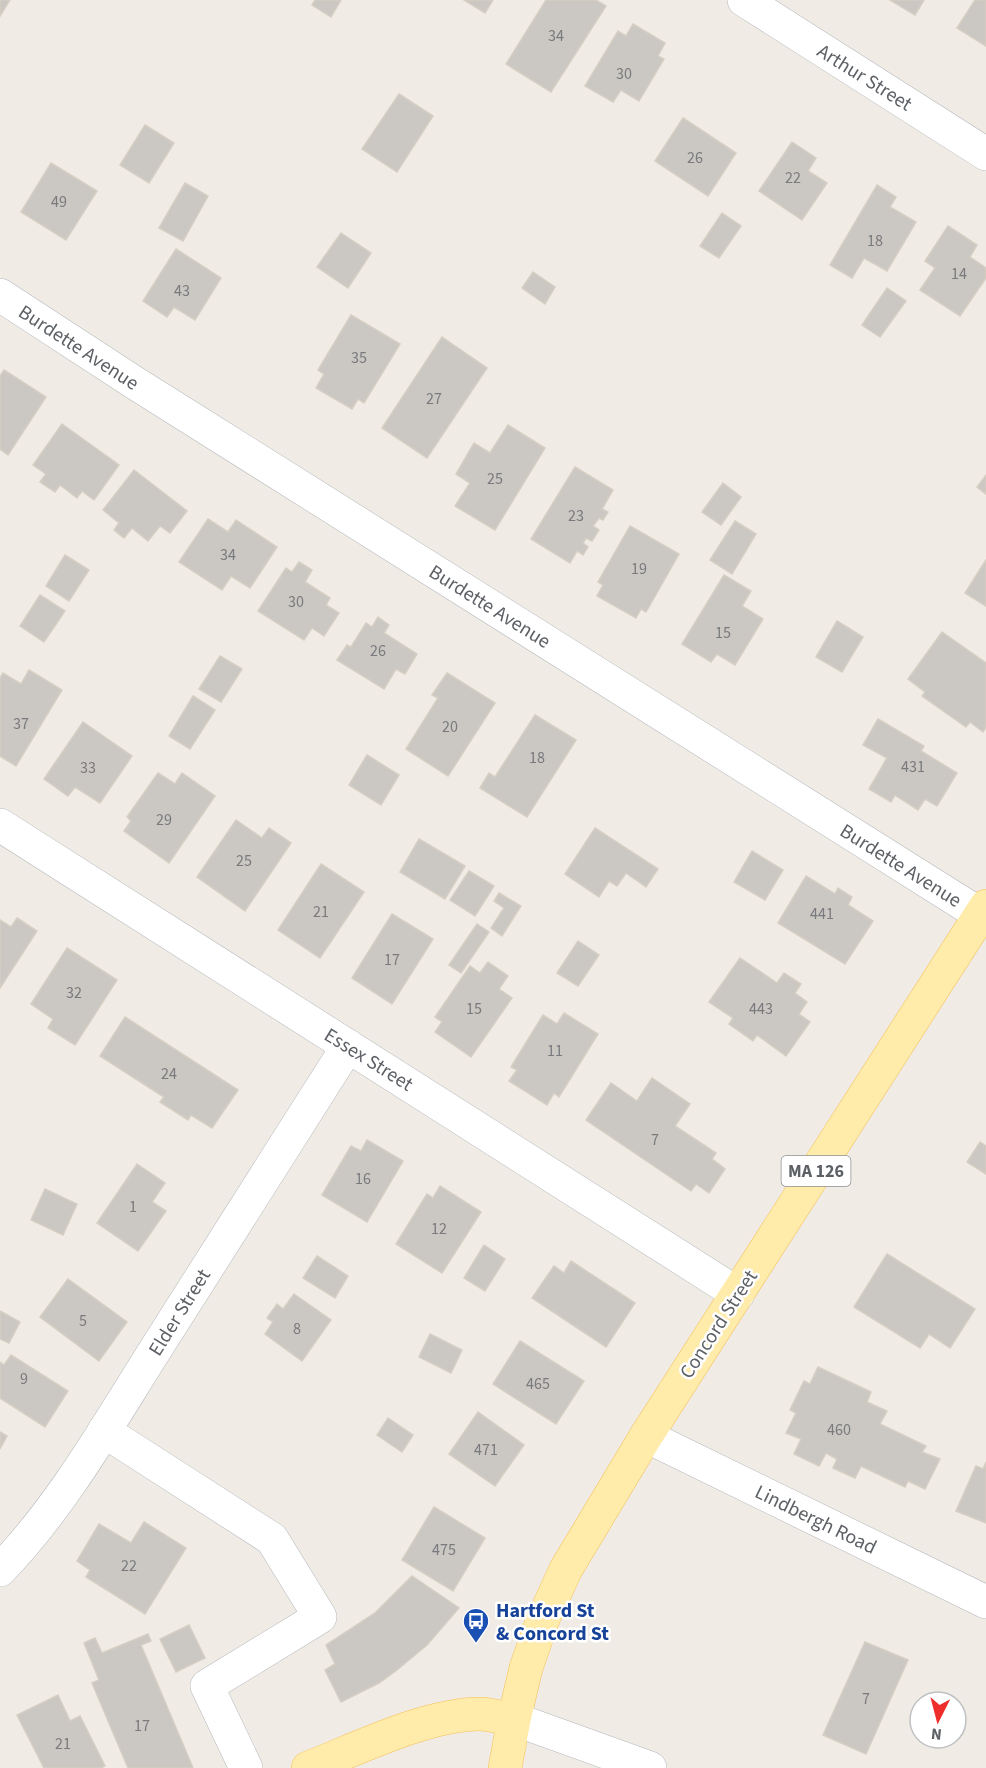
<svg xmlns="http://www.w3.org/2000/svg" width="986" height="1768" font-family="'Source Sans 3',sans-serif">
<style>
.building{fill:#cbc7c2;stroke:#d5cec3;stroke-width:1.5}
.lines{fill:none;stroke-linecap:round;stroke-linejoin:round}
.minor-casing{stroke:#b5b8bc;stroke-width:34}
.major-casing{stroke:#f6bf57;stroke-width:34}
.minor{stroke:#fff;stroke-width:33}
.major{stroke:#ffebaa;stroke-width:33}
.labels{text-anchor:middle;stroke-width:5;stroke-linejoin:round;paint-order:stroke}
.number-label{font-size:16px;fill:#787a7d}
.shield{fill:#fff;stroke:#8e9094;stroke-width:1.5}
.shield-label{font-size:18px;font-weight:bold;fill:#5d6166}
.street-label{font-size:20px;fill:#5d6166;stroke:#fff}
.transit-label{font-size:20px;font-weight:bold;fill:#164399;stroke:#fff;text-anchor:start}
</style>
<rect width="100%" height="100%" fill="#f0ece5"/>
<g class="building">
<path d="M0,0H10L0,16Z"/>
<path d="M315,0H341L331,17L312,5Z"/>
<path d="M464,0H493L485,13Z"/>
<path d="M546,0H596L606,6L551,92L506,64Z"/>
<path d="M890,0H924L915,15Z"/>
<path d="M975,0H986V46L957,28Z"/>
<path d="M633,24L665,43L658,56L664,59L639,101L621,90L613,102L585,86L618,31L626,36Z"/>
<path d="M399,94L433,116L397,172L362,149Z"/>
<path d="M683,118L736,153L708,196L655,161Z"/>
<path d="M145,125L174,143L149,183L120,165Z"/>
<path d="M792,142L816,158L808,171L827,183L802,220L759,191Z"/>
<path d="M51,163L97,191L66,240L21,212Z"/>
<path d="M185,183L208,196L183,241L159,228Z"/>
<path d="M877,185L896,197L890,207L916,222L887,271L864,258L852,278L830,265Z"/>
<path d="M722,213L741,226L719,258L700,246Z"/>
<path d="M948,226L977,245L970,257L986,268V278L960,316L920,290L935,268L925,261Z"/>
<path d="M341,233L371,253L348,288L317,267Z"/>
<path d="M176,249L221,278L195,320L174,307L167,317L143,301Z"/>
<path d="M533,272L555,287L545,304L522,288Z"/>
<path d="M887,288L906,301L880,337L862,325Z"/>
<path d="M351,315L400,344L364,403L358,399L352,409L316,388L324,374L318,370Z"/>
<path d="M442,337L487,368L427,458L382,428Z"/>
<path d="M4,370L46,397L8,455L0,449V376Z"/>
<path d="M62,424L119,465L94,500L82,491L77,498L60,485L55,492L40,482L46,474L33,465Z"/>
<path d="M508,425L545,448L495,530L455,506L470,483L456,474L474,443L490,453Z"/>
<path d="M575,467L613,490L602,509L608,512L603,520L599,518L593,526L599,530L592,541L586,538L583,543L588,547L583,555L577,551L570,563L531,539Z"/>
<path d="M134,470L187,511L170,533L160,526L148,541L132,528L124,538L114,530L119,523L103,510Z"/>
<path d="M986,475V494L977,487Z"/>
<path d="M723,483L741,497L721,525L702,512Z"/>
<path d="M208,519L228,532L236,520L277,547L250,588L231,576L222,590L179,562Z"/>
<path d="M735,521L756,534L732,574L710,560Z"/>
<path d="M630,526L679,554L646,612L641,609L636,618L597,596L603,585L598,582Z"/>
<path d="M65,555L89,570L69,601L46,586Z"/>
<path d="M986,560V606L965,593Z"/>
<path d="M299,562L312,570L305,582L330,598L326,605L339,613L324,636L312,628L304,640L258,611L286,568L292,572Z"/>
<path d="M724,575L751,591L742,606L763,619L735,665L717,654L711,662L682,644Z"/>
<path d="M40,595L65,611L44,642L20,626Z"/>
<path d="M378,617L389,625L384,633L417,654L405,674L396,669L384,689L337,660L347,645L351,647L366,623L372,627Z"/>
<path d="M837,621L863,637L842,672L816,657Z"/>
<path d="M942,632L986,663V727L983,732L970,722L966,727L922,696L925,692L908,679Z"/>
<path d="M220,656L242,669L221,702L199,689Z"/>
<path d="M29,670L62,690L16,766L0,756V678L3,673L21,684Z"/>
<path d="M447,673L495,703L448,776L406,749L438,698L432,695Z"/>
<path d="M193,696L215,710L190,749L169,736Z"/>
<path d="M535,715L576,740L527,817L480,788L489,773L495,777Z"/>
<path d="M878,719L924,746L921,751L957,773L937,806L925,799L918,810L895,795L891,802L869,789L887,758L863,745Z"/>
<path d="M83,722L132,756L100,803L75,787L68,796L44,779Z"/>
<path d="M367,755L399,775L381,805L349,785Z"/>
<path d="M158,773L175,784L182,773L215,796L169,863L124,831L131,821L127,817Z"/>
<path d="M236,820L262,838L269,828L291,843L245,911L197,877Z"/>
<path d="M595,828L658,869L646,887L626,873L617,886L609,881L599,897L565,874Z"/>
<path d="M419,839L465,866L445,899L400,872Z"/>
<path d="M752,851L783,870L765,900L734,882Z"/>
<path d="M321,864L364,892L320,958L278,930Z"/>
<path d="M469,871L494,886L475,916L450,900Z"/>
<path d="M806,876L835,894L838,888L852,897L848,905L873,921L845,964L778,923Z"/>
<path d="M499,893L521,906L502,936L491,928L504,908L494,901Z"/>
<path d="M392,914L433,939L392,1004L352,978Z"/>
<path d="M17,918L37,931L0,988V920L11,927Z"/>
<path d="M477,924L489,932L461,973L449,965Z"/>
<path d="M578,941L599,955L578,986L557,973Z"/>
<path d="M67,948L117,980L75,1045L48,1028L53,1019L31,1004Z"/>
<path d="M740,958L777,983L784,973L801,984L795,993L807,1002L799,1014L810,1022L786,1056L757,1035L753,1041L729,1024L733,1018L709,1002Z"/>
<path d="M488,962L508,976L499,989L512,998L471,1057L435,1032L442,1022L435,1017L470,966L480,973Z"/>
<path d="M564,1013L598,1034L559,1097L554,1093L547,1105L509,1081L517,1070L511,1067L543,1015L557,1024Z"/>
<path d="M125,1017L238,1090L212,1128L191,1115L188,1120L160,1102L164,1097L100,1056Z"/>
<path d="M652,1078L690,1104L675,1126L716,1153L712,1159L725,1169L709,1193L696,1184L691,1191L586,1120L611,1083L637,1101Z"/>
<path d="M367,1140L403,1161L367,1222L322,1195L351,1146L361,1151Z"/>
<path d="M980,1142L986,1146V1174L967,1162Z"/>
<path d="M137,1164L165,1183L152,1202L166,1211L138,1251L97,1223Z"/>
<path d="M440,1186L481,1212L442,1273L396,1244L427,1194L433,1198Z"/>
<path d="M45,1189L77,1204L63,1235L31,1220Z"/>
<path d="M484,1245L505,1259L485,1291L464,1278Z"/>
<path d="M887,1254L975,1309L950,1348L929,1334L920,1348L854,1307Z"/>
<path d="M317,1256L348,1276L335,1298L303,1278Z"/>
<path d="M571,1261L635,1303L606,1347L532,1298L554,1266L564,1273Z"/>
<path d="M68,1279L127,1322L99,1361L40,1317Z"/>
<path d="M294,1294L331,1320L302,1361L265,1334L273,1322L267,1318L277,1304L283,1309Z"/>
<path d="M0,1311L20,1322L9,1343L0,1339Z"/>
<path d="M430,1334L462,1350L451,1373L419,1357Z"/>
<path d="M520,1341L584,1381L556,1424L493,1384Z"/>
<path d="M11,1355L68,1391L45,1427L0,1398V1362L4,1365Z"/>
<path d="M818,1367L871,1392L867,1402L887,1411L880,1424L926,1446L922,1452L940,1459L925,1489L908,1481L905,1487L861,1466L855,1478L833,1468L837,1459L826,1453L819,1466L794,1454L801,1439L786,1433L796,1413L790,1410L804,1381L810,1384Z"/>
<path d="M478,1412L524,1445L495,1486L449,1454Z"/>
<path d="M388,1418L413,1435L402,1452L377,1435Z"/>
<path d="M0,1432L7,1436L0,1449Z"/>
<path d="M986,1462V1523L956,1511L976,1466L983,1469Z"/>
<path d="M434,1507L485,1538L453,1591L402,1560Z"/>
<path d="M144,1522L186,1548L145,1614L86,1577L90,1570L77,1561L99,1524L131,1543Z"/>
<path d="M412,1576L459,1608L427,1645L397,1670L379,1683L341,1702L325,1670L335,1664L326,1645L375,1613Z"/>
<path d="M189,1625L205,1658L176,1672L160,1639Z"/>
<path d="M148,1634L151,1641L141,1645L193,1768H128L92,1683L99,1680L84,1643L95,1638L102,1653Z"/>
<path d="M865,1642L908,1660L866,1754L823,1735Z"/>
<path d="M58,1695L70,1721L80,1716L105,1766L101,1768H44L17,1715Z"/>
</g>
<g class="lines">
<g class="minor-casing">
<g id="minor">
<path d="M744,0L986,154"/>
<path d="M0,295L135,383L981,915"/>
<path d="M0,825L738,1294"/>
<path d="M104,1431L272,1539L320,1617L207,1686L246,1768"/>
<path d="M646,1436L986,1602"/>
<path d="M0,1570C60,1508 104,1431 150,1358C216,1254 282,1150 348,1046"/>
<path d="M514,1719L650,1768"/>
</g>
</g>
<g class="major-casing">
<g id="major">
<path d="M308,1768C357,1749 429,1713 482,1714C492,1715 503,1718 514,1719"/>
<path d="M505,1768L514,1719L526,1668L543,1619L566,1569L646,1436L986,906"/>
</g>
</g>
<use href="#minor" class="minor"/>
<use href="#major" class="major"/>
</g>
<defs>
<g id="bus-pin" transform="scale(1.35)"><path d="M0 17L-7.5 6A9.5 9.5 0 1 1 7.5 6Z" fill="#1a4fb4" stroke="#fff"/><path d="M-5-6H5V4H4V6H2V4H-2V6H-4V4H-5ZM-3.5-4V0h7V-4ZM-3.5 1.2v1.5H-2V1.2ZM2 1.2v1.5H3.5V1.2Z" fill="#fff"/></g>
</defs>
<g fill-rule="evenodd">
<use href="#bus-pin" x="476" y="1621"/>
</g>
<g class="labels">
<g class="number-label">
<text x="556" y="41">34</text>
<text x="624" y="79">30</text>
<text x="695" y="163">26</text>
<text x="793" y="183">22</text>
<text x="59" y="207">49</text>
<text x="875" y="246">18</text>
<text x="959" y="279">14</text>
<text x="182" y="296">43</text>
<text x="359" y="363">35</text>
<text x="434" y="404">27</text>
<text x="495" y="484">25</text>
<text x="576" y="521">23</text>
<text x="228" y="560">34</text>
<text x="639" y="574">19</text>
<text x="296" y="607">30</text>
<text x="723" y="638">15</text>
<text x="378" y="656">26</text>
<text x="21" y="729">37</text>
<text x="450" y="732">20</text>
<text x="537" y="763">18</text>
<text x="913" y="772">431</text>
<text x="88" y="773">33</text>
<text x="164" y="825">29</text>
<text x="244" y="866">25</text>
<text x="321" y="917">21</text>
<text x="822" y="919">441</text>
<text x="392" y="965">17</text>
<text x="74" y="998">32</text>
<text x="474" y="1014">15</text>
<text x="761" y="1014">443</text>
<text x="555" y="1056">11</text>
<text x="169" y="1079">24</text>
<text x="655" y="1145">7</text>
<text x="363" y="1184">16</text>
<text x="133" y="1212">1</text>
<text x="439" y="1234">12</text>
<text x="83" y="1326">5</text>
<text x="297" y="1334">8</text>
<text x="24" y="1384">9</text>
<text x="538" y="1389">465</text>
<text x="839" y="1435">460</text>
<text x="486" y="1455">471</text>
<text x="444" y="1555">475</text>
<text x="129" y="1571">22</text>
<text x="866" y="1704">7</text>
<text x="142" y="1731">17</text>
<text x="63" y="1749">21</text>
</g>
<rect class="shield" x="781.5" y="1156" width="69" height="30" rx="4.5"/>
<g class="shield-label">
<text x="816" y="1177">MA 126</text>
</g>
<g class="street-label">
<text transform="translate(865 77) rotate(32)" y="7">Arthur Street</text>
<text transform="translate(79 347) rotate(33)" y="7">Burdette Avenue</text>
<text transform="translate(490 606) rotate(32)" y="7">Burdette Avenue</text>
<text transform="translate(901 865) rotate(32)" y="7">Burdette Avenue</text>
<text transform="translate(369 1059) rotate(32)" y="7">Essex Street</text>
<text transform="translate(179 1312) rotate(-58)" y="7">Elder Street</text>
<text transform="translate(718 1324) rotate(-57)" y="7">Concord Street</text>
<text transform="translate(816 1519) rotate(26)" y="7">Lindbergh Road</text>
</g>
<g class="transit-label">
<text x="496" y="1617">Hartford St<tspan x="496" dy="23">&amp; Concord St</tspan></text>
</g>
</g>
<g transform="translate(938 1720) rotate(186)"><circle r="28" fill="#ffffff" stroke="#bec0c2" stroke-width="1.5"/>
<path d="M0-4.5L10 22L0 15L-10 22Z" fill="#ef2d2b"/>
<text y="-9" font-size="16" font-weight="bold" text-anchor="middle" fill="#5d6166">N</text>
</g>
</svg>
